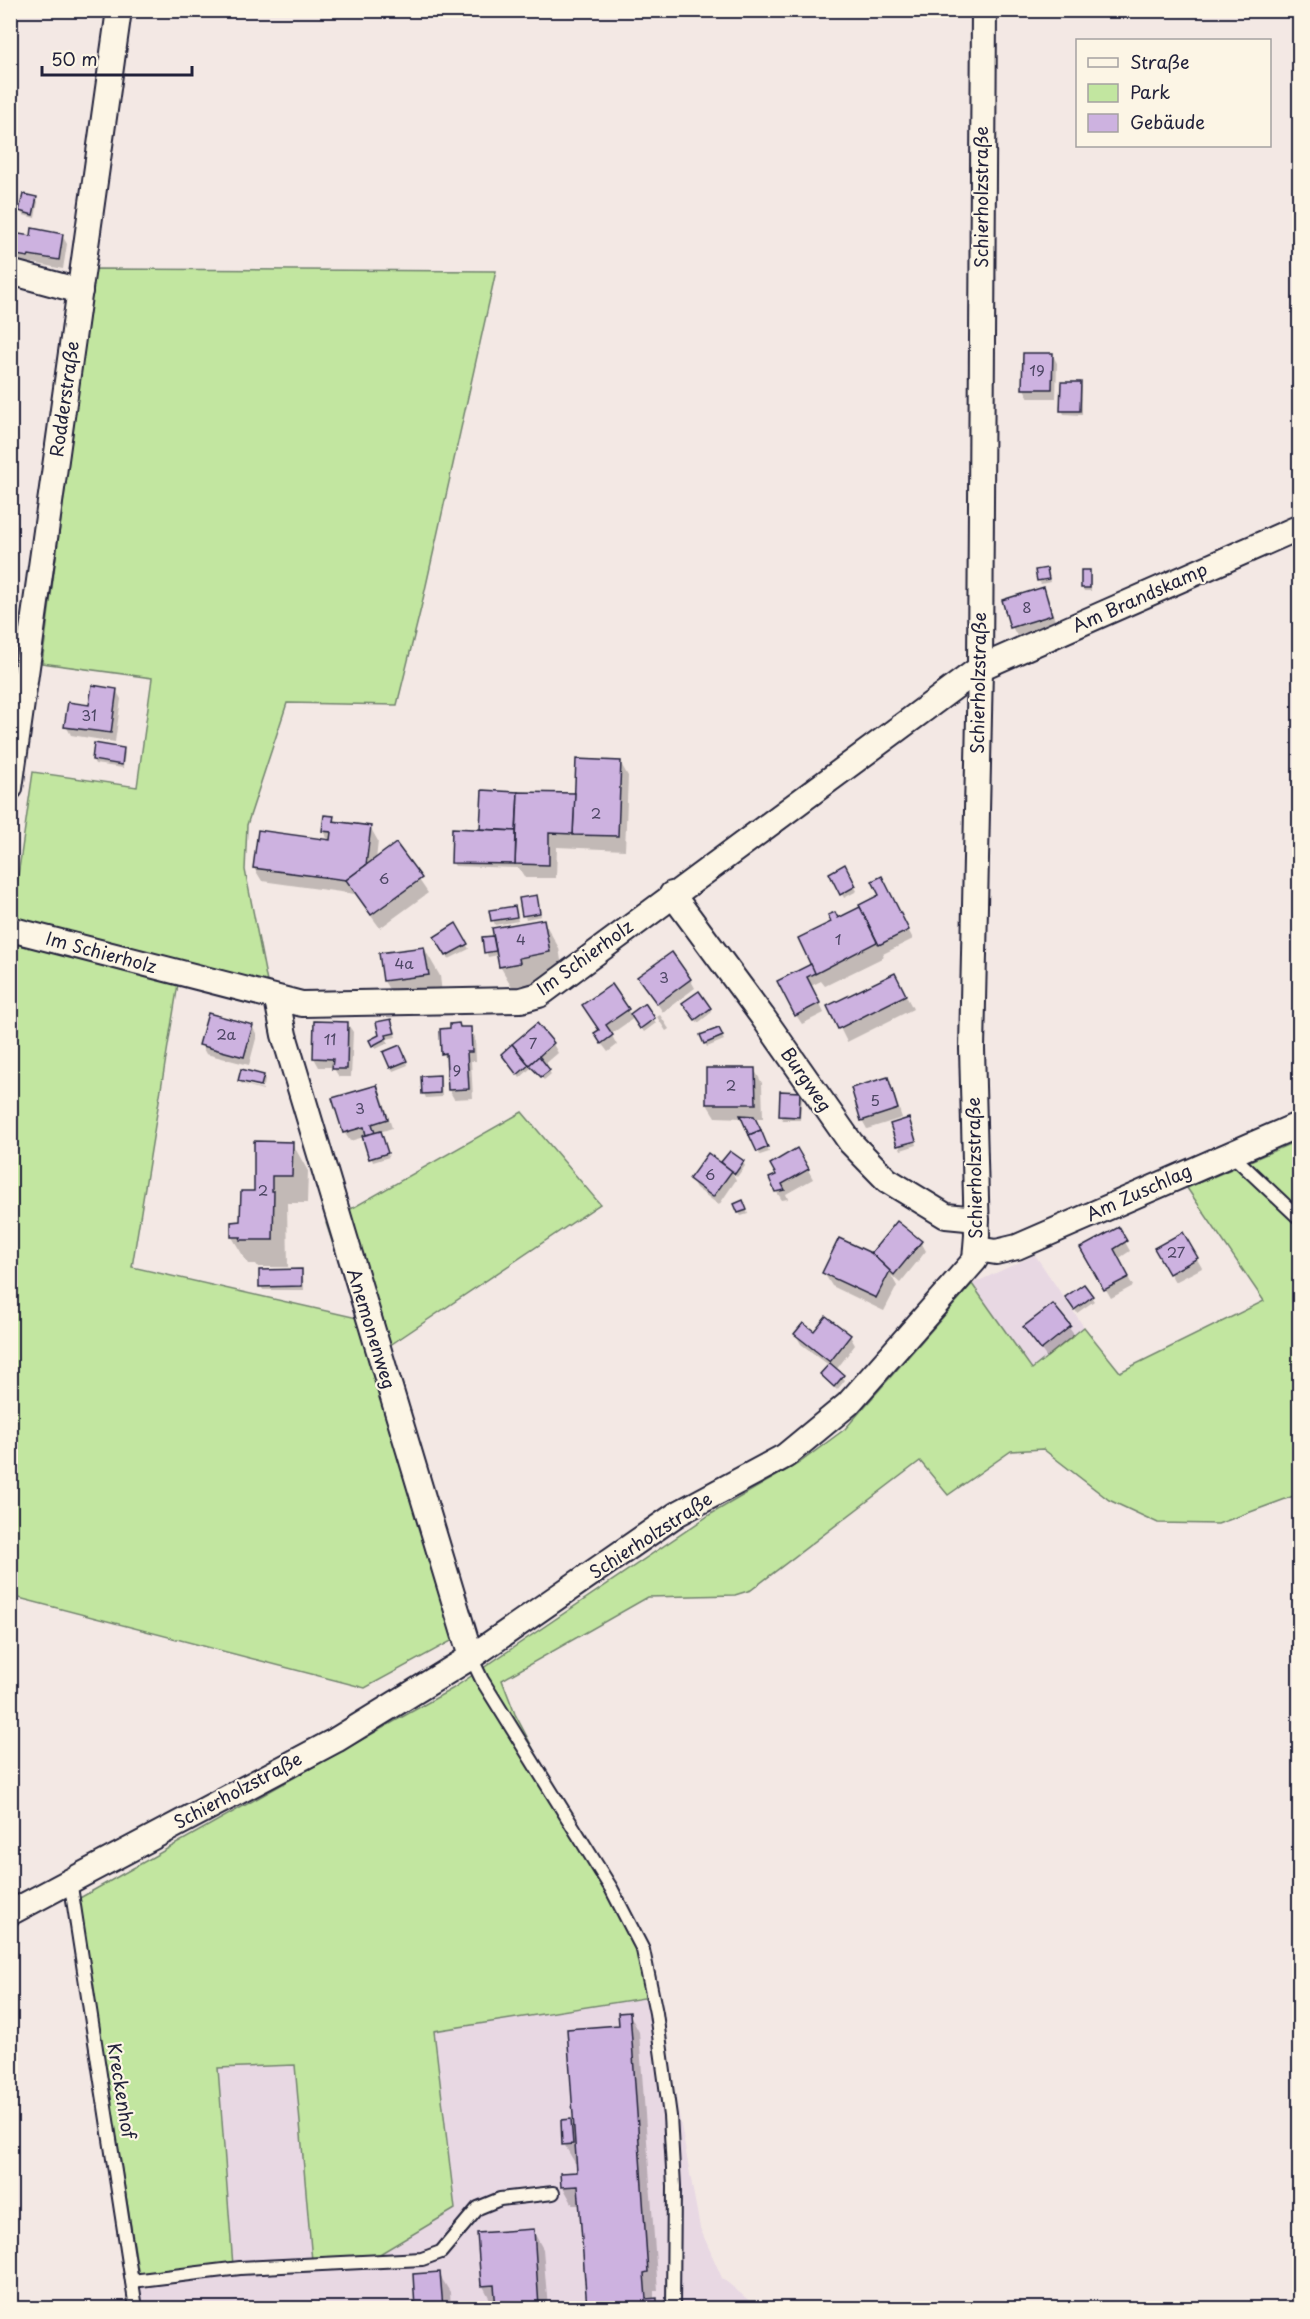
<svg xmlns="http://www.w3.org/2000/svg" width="1310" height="2319" font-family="'Playpen Sans',sans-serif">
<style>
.built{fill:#e8d8e3}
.green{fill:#c2e6a0;stroke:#72846e;stroke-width:1.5}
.shadow{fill:#0003}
.building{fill:#cdb2e0;stroke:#22223b;stroke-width:1.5}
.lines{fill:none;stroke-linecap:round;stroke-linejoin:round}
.service-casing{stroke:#22223b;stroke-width:16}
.minor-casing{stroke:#22223b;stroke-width:28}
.service{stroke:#fcf5e5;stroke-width:12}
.minor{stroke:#fcf5e5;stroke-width:24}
.labels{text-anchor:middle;stroke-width:4.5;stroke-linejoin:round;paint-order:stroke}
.number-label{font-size:15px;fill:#4d4664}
.street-label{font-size:18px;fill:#22223b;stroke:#fcf5e5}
</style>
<rect width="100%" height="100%" fill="#f3e8e4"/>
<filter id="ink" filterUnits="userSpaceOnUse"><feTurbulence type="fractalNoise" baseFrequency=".0167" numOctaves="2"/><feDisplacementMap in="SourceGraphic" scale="12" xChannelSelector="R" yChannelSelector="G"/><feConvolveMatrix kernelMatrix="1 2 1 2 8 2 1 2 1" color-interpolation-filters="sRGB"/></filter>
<g filter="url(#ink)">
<g class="built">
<path d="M1035,1255L1084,1327L1032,1369L972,1284Z"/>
<path d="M657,1996L700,2228L722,2278L758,2308H143L139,2276L233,2265L217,2068L295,2065L312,2261L455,2209L434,2031Z"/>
</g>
<g class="green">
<path d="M94,269L496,271L421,608L397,705L287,703L247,825L245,870L268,987L20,921L14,904L33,772L137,787L152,678L42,663Z"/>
<path d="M10,941L178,984L132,1267L357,1318L326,1223L522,1112L600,1204L371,1358L455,1639L365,1688L11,1596Z"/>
<path d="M1299,1140V1494L1218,1524L1158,1523L1109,1500L1043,1449L1011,1451L948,1495L920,1461L751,1590L735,1595L648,1597L502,1680L515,1714L640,1952L657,1996L434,2031L455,2209L373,2258L312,2261L295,2065L218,2068L233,2266L139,2276L78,1899L452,1689L711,1514L799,1463L845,1429L972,1284L1032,1369L1084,1327L1120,1372L1264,1301L1187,1188Z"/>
</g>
<g class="shadow">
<path d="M36,198L38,202L35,218L23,215L21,211Z"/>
<path d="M62,235L67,244L63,269L33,263V266L23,264L12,249L32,238Z"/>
<path d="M1052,354L1057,363L1056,398H1029L1024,389Z"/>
<path d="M1080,383L1082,387V415L1064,414L1062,410Z"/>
<path d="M1046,570L1050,582L1041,584L1038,580Z"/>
<path d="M1089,571L1091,575V591H1084L1082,587Z"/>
<path d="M1043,589L1048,598L1056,624L1017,636L1012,627Z"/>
<path d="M116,690L121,699L115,742L71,735L66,726Z"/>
<path d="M123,749L125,753L123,768L95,764L93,760Z"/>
<path d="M620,762L628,776L625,850L557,847L556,878H525L519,868L455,866L452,862L483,831V792L576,795Z"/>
<path d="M325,816L333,817L336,823L370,827L378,841L376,860L396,846L428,893L380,928L355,894L262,881L254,868L329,841L323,831Z"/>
<path d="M844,866L857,891L844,898L831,873Z"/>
<path d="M886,887L913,939L883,954L884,957L825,986L821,981L811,986L824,1013L802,1024L796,1015L810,966L815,974L817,973L800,939L837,920L865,914Z"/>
<path d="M536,896L541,916L526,919L524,915Z"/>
<path d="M515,907L518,921L495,925L490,911Z"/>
<path d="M543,920L559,948L564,979L516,994L500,966L498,955L488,957L483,939Z"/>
<path d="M455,925L469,949L449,959L436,937Z"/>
<path d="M424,948L440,976L443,1002L400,1008L384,981Z"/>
<path d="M690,979L695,988L663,1012L644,986Z"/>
<path d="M902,988L913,1009L847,1042L840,1028Z"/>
<path d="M644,1005L656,1023L644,1032L634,1018L611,1034L617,1045L608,1052L601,1043L600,1031L589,1015L627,1010L631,1015Z"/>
<path d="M687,1007L710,1009L712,1012L698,1023Z"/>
<path d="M660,1015L669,1029L666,1031L657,1017Z"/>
<path d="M347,1023L353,1032L351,1077H339L333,1067H319L314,1058Z"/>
<path d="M392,1025L396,1037L387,1039L388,1043L376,1049L371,1041L381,1036Z"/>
<path d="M252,1026L257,1035L249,1065L206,1054L201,1045Z"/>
<path d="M470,1028L475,1037L476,1061H471L473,1098L454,1099L449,1090L448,1063L443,1053L461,1029Z"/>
<path d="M718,1029L724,1040L707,1047L705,1043Z"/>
<path d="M553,1044L558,1053L544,1065L551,1074L544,1080L531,1068L520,1078L505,1058Z"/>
<path d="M401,1050L408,1065L393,1071L385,1052Z"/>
<path d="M754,1069L762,1083L763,1118H753L769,1152L760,1155L743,1118L715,1117L707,1104Z"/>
<path d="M242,1071L263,1076L265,1080L264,1086L241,1080V1082L240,1080Z"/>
<path d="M439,1077L441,1081L442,1097L426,1098L424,1094L423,1078Z"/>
<path d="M887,1079L892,1087L902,1118L867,1129L862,1120Z"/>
<path d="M241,1083L263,1089V1090L242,1084Z"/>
<path d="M377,1087L382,1096L392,1128L380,1132L389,1157L373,1162L364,1137L350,1141L344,1132Z"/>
<path d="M799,1094L802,1098L800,1120H783L780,1116Z"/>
<path d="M911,1124L917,1145L901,1150L892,1125Z"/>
<path d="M292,1143L308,1171L307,1203H287L288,1267H258L256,1264H248L232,1237L242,1223L256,1192Z"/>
<path d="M797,1150L813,1179L786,1194L788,1199L782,1200L776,1191Z"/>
<path d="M723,1162H743L745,1166L737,1177L732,1172L736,1180L719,1205L696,1188L691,1179L725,1167Z"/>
<path d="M745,1206L748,1214L741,1216L739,1213Z"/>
<path d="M1118,1229L1130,1251L1118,1259L1133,1286L1111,1298L1082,1248Z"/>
<path d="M1183,1234L1202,1268L1175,1282L1156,1249Z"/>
<path d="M921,1242L926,1251L900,1283L891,1275L897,1286L884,1311L832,1286L824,1273L871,1255Z"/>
<path d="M301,1271L303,1275L304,1290H263L261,1286Z"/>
<path d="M1083,1286L1094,1301L1077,1313L1067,1297Z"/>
<path d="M1053,1306L1075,1336L1047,1358L1025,1328Z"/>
<path d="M814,1333L850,1336L855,1345L836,1370L845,1380L837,1390L822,1375L830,1366L801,1344L796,1335Z"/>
<path d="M629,2013L639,2032L658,2291H654V2300L661,2308H588L581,2205H573L563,2187L579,2173L578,2163H575L564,2144L570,2121L576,2130L620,2027Z"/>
<path d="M533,2231L543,2249L548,2308L568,2306L569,2308H497V2304L493,2305L483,2286L479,2235Z"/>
<path d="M439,2274L450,2292L451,2308H417L415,2275Z"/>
</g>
<g class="building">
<path d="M23,194L37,197L33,215L19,211Z"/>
<path d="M32,228L63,234L59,260L29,255L28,257L16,255L17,250L10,249L13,233L31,236Z"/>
<path d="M1023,353H1053L1052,389H1022Z"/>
<path d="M1061,382H1081L1080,411H1060Z"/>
<path d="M1047,568L1049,579L1037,581L1035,570Z"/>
<rect x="1081" y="570" width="9" height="18"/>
<path d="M1044,587L1052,615L1010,628L1002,600Z"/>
<path d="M92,685L117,689L111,733L64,727L68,702L89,705Z"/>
<path d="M94,743L124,748L122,765L92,760Z"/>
<path d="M576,759L621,761L618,836L573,835Z"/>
<path d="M482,790L518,792L516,831L480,829Z"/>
<path d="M518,792L575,793L573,834L549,833V865L515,864Z"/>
<path d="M324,815L334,816L333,821L371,826L366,865L346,880L253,868L258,830L330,840L331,832L322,831Z"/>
<path d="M452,828L516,831L515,864L451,863Z"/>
<path d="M396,843L422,878L371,915L346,880Z"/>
<path d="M845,864L856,886L840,895L829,873Z"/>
<path d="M882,876L909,930L879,945L859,905L879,895L872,881Z"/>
<path d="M537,895L540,913L522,916L519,898Z"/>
<path d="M515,906L517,917L491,921L489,910Z"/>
<path d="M860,907L877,942L815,974L798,938L831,922L828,915L835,912L838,918Z"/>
<path d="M544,919L550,952L519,958L520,963L499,967L492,928Z"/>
<path d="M456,923L468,944L446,956L434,937Z"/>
<path d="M493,936L496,951L484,953L482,937Z"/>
<path d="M424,947L429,975L383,981L379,953Z"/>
<path d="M672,952L691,979L657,1004L637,977Z"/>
<path d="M811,964L815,973L807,977L820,1003L795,1016L777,981Z"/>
<path d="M895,973L906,995L838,1029L827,1006Z"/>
<path d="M612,984L629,1009L606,1025L613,1035L601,1044L594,1033L599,1030L582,1005Z"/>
<path d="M699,991L711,1008L695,1020L682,1003Z"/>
<path d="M645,1003L655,1018L640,1029L630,1014Z"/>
<path d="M208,1013L253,1025L244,1057L199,1045Z"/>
<path d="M391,1019L395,1033L386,1035L387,1038L372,1046L369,1040L379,1035L376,1022Z"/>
<path d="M314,1021L348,1022L347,1069H332L333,1059L313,1058Z"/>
<path d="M459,1023L460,1027H471L472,1052H467L469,1089L448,1090L446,1053L441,1054L440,1029L450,1028V1024Z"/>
<path d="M537,1023L554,1043L529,1065L512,1044Z"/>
<path d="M719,1028L723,1036L704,1044L700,1035Z"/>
<path d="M512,1044L529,1065L517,1075L501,1054Z"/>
<path d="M400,1045L407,1061L390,1068L383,1052Z"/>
<path d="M539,1056L550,1070L541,1077L529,1065Z"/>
<path d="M706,1068H755L756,1104H706Z"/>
<path d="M241,1069L264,1075L261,1086L238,1081Z"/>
<path d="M440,1075V1093L422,1094L421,1076Z"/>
<path d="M888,1077L898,1109L861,1121L851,1088Z"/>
<path d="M377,1085L388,1119L372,1124L375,1133L366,1135L364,1127L343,1133L332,1098Z"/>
<path d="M780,1091L800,1092L799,1117L779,1116Z"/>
<path d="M740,1115L754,1116L761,1130L749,1135Z"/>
<path d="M909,1118L916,1141L897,1146L890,1124Z"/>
<path d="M761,1130L768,1147L757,1152L749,1135Z"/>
<path d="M381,1131L388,1153L369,1159L362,1136Z"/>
<path d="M254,1141L293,1142L292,1176H272V1191H274L273,1240H240L241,1237H231V1222L240,1221L241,1191H254Z"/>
<path d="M797,1148L809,1169L782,1184L785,1190L775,1192L769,1178L776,1175L770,1164Z"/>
<path d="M730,1151L744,1161L735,1174L721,1162Z"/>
<path d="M708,1153L732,1171L713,1197L689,1179Z"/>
<path d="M743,1200L747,1210L738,1213L734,1204Z"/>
<path d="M897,1221L922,1241L894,1275L871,1253Z"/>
<path d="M1119,1227L1127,1241L1114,1249L1129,1277L1104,1290L1080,1248Z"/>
<path d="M1183,1232L1198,1258L1169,1274L1154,1248Z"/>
<path d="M839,1238L871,1253L890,1271L876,1298L822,1273Z"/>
<path d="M302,1269V1286L259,1287V1270Z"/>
<path d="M1084,1284L1093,1296L1074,1310L1065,1297Z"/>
<path d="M1053,1304L1071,1326L1041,1350L1023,1327Z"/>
<path d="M826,1316L851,1335L830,1362L794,1334L803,1323L814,1331Z"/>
<path d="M830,1363L844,1375L834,1387L820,1374Z"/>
<path d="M630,2012L648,2272L644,2273L646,2299L657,2298V2308H587L578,2186L561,2187L560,2173L577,2172L567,2029L619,2025L618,2013Z"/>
<path d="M571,2119L573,2144L562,2145L561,2120Z"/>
<path d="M534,2229L539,2307L568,2305L569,2308H496L494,2285L481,2286L477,2233Z"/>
<path d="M440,2272L443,2308H415L413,2274Z"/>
</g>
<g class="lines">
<g class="service-casing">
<g id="service">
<path d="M1230,1153L1300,1219"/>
<path d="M471,1657L482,1680L611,1888L643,1950L656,2013L670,2116L674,2186L673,2308"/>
<path d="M70,1880L136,2308"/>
<path d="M132,2281L240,2268L422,2259L441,2252L478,2208L500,2199L553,2193"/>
</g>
</g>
<g class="minor-casing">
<g id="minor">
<path d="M10,272L80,291"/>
<path d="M10,788L119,10"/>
<path d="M672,894L762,1016L851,1143L887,1180L946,1216L977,1219"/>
<path d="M10,929L302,1004L521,1000L539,995L980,668L1300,527"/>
<path d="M277,999L284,1035L471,1657"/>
<path d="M977,1249L996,1252L1017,1247L1300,1124"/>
<path d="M10,1913L336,1740L471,1657L677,1514L785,1456L848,1404L975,1260L977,1235L972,1049L980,668L984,10"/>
</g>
</g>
<use href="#service" class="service"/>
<use href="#minor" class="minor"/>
</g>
</g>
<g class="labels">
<g class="number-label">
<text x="1037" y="376">19</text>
<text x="1027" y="613">8</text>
<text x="89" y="721">31</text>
<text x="596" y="819">2</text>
<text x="384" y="884">6</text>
<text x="521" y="945">4</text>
<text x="838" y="945">1</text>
<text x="404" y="969">4a</text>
<text x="664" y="983">3</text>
<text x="226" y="1040">2a</text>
<text x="330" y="1045">11</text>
<text x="533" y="1049">7</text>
<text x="457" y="1076">9</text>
<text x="731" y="1091">2</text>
<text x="875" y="1106">5</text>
<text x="360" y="1114">3</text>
<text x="710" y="1180">6</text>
<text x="263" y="1196">2</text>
<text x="1176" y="1258">27</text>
</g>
<g class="street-label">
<text transform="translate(982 197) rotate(-90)" y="6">Schierholzstraße</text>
<text transform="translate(65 399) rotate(-82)" y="6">Rodderstraße</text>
<text transform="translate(1140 598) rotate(-24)" y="6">Am Brandskamp</text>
<text transform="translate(979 683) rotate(-89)" y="6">Schierholzstraße</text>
<text transform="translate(101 953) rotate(15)" y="6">Im Schierholz</text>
<text transform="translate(585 958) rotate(-36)" y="6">Im Schierholz</text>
<text transform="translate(806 1080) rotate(55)" y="6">Burgweg</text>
<text transform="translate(975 1168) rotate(-91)" y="6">Schierholzstraße</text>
<text transform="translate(1139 1193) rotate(-24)" y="6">Am Zuschlag</text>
<text transform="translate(371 1329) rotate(73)" y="6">Anemonenweg</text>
<text transform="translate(651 1536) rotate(-33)" y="6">Schierholzstraße</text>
<text transform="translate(238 1791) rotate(-28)" y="6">Schierholzstraße</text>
<text transform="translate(121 2091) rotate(81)" y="6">Kreckenhof</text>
</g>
</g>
<rect width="1310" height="2319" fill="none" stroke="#fcf5e5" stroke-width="36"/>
<rect x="18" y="18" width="1274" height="2283" fill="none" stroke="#22223b" stroke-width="2" filter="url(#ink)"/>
<rect x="1076" y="39" width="195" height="108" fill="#fcf5e5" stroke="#a5a1a1" stroke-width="1.5"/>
<rect x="1088" y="58" width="30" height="9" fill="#fcf5e5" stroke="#a5a1a1" stroke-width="1.5"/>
<text x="1130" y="69" font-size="18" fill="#22223b">Straße</text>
<rect x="1088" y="84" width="30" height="18" fill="#c2e6a0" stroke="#a5a1a1" stroke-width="1.5"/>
<text x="1130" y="99" font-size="18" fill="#22223b">Park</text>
<rect x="1088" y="114" width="30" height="18" fill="#cdb2e0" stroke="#a5a1a1" stroke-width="1.5"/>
<text x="1130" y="129" font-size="18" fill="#22223b">Gebäude</text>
<path d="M42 66v9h150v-9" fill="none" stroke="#22223b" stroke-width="3"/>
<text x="51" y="66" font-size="18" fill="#22223b" stroke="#fcf5e5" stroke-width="4.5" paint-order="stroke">50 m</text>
</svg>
